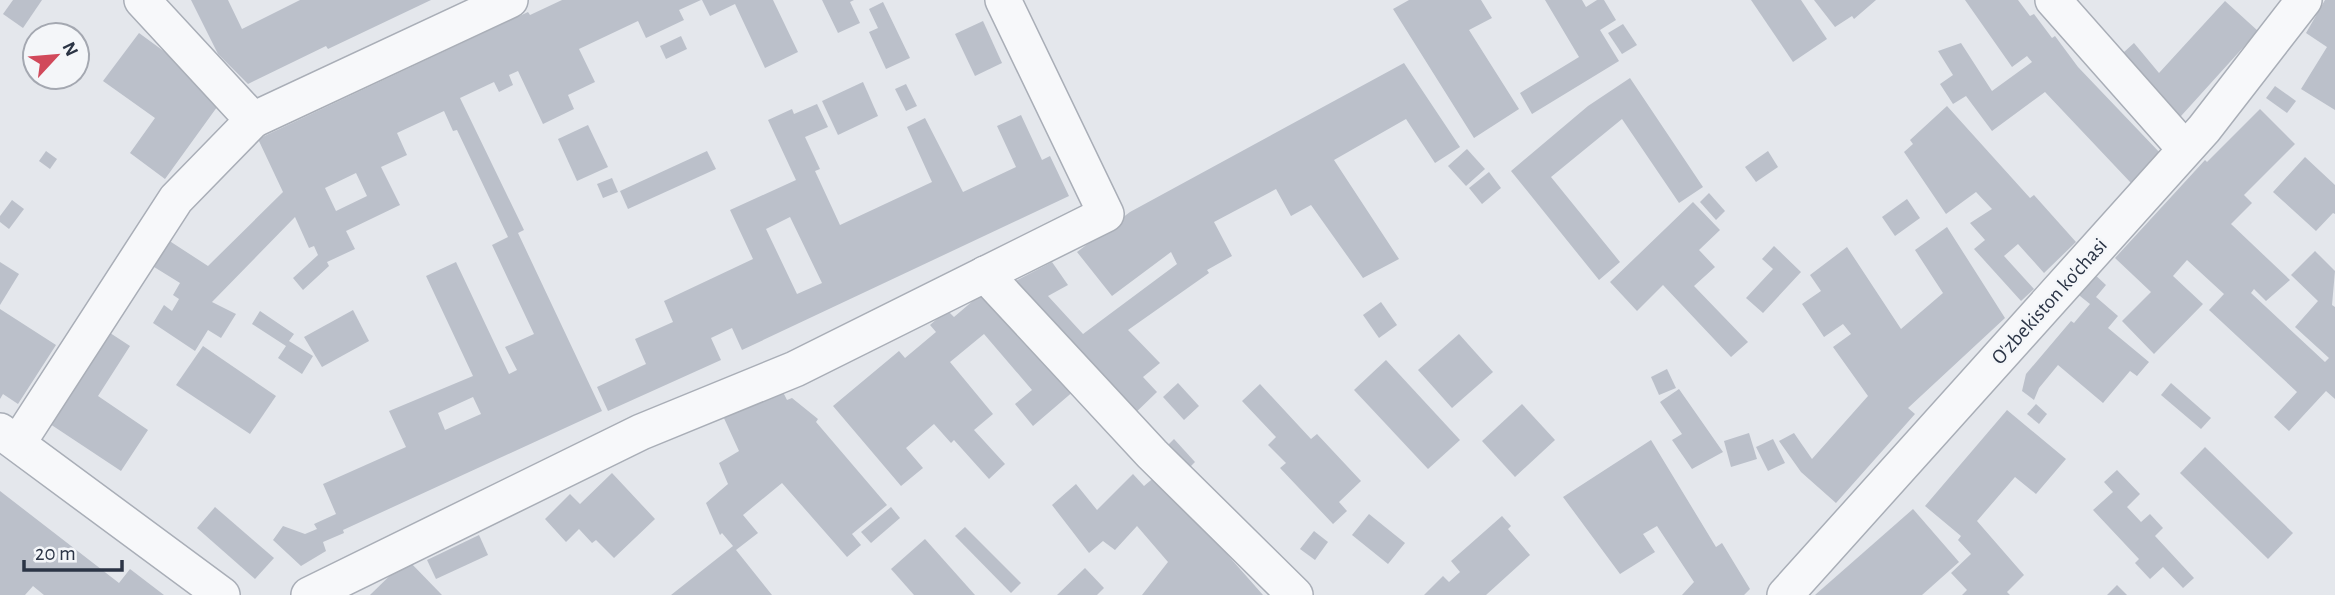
<svg xmlns="http://www.w3.org/2000/svg" width="2335" height="595" font-family="'Alegreya Sans',sans-serif">
<style>
.building{fill:#bbc0ca;fill-rule:evenodd}
.lines{fill:none;stroke-linecap:round;stroke-linejoin:round}
.minor-casing{stroke:#a9aeb7;stroke-width:38}
.minor{stroke:#f7f8fa;stroke-width:35}
.labels{text-anchor:middle;stroke-width:5;stroke-linejoin:round;paint-order:stroke}
.street-label{font-size:21px;fill:#2b3445;stroke:#f4f6f9}
</style>
<rect width="100%" height="100%" fill="#e4e7ec"/>
<g class="building">
<path d="M13,0H42L23,28L3,14Z"/>
<path d="M191,0H228L242,29L300,0H431L328,49L326,46L248,84L218,54Z"/>
<path d="M562,0H701L679,10L684,20L646,38L638,21L579,49L595,82L568,95L574,109L543,124L518,71L509,75L513,85L499,92L494,82L460,98L524,230L518,233L602,411L343,530L344,533L323,542L326,551L301,566L273,540L283,526L305,534L317,529L314,524L336,514L323,484L406,447L389,411L473,376L426,276L456,262L509,374L517,370L505,347L534,334L492,245L508,237L457,130L453,131L444,111L397,133L407,155L381,167L400,205L346,231L355,249L327,262L329,266L303,290L293,278L318,255L314,246L309,248L295,217L212,302L236,314L221,338L208,330L195,351L153,323L164,305L172,311L179,299L173,295L180,283L146,262L168,240L208,266L283,192L258,139L528,12L530,15ZM356,173L367,196L336,211L325,188ZM473,397L481,414L445,430L438,413Z"/>
<path d="M702,0H773L798,52L765,68L735,4L710,16Z"/>
<path d="M822,0H854L850,2L860,23L838,33Z"/>
<path d="M1409,0H1481L1492,18L1469,30L1519,109L1474,138L1393,9Z"/>
<path d="M1545,0H1582L1586,7L1597,0H1604L1616,20L1600,30L1619,61L1532,114L1520,93L1579,57Z"/>
<path d="M1751,0H1801L1827,39L1793,62Z"/>
<path d="M1814,0H1876L1854,19L1852,16L1835,27Z"/>
<path d="M1965,0H2018L2030,16L2034,14L2052,38L2055,36L2078,67L2161,154L2131,183L2045,92L1992,131L1966,96L1953,104L1940,84L1953,75L1938,51L1961,43L1992,91L2032,62L2027,56L2012,67Z"/>
<path d="M2325,0H2335V110L2301,89L2327,47L2306,33Z"/>
<path d="M2225,1L2258,31L2172,126L2113,62L2134,43L2159,73Z"/>
<path d="M883,2L910,58L886,69L869,32L878,28L869,9Z"/>
<path d="M983,21L1002,63L975,76L955,34Z"/>
<path d="M1623,24L1637,45L1622,54L1608,33Z"/>
<path d="M139,33L225,96L165,179L130,153L155,118L103,81Z"/>
<path d="M681,36L687,49L666,59L660,46Z"/>
<path d="M1404,63L1460,147L1435,163L1406,119L1334,160L1399,259L1363,278L1311,205L1291,216L1276,189L1214,222L1232,256L1207,270L1209,273L1128,330L1160,363L1143,377L1157,392L1129,419L1010,284L1052,262L1068,285L1048,296L1083,334L1177,264L1171,252L1112,296L1077,252L1130,212Z"/>
<path d="M1630,78L1703,187L1679,203L1622,119L1551,177L1620,262L1599,280L1511,171L1588,106Z"/>
<path d="M863,82L878,116L838,135L822,101Z"/>
<path d="M906,84L917,106L906,111L895,89Z"/>
<path d="M2275,86L2296,101L2287,113L2266,98Z"/>
<path d="M817,104L828,127L805,137L820,169L815,171L840,225L932,182L907,127L925,118L963,192L1016,167L997,126L1021,115L1042,160L1050,156L1069,196L742,350L732,328L711,338L721,360L608,411L597,387L646,364L635,339L673,322L664,301L753,259L730,210L796,180L768,120L792,109L794,114ZM790,217L822,283L797,294L766,229Z"/>
<path d="M1947,106L2030,198L2034,195L2076,242L2044,273L2018,244L2004,256L2034,289L2021,301L1974,249L1985,240L1970,223L1992,209L1976,192L1946,214L1904,152L1913,144L1910,140Z"/>
<path d="M2260,109L2295,144L2244,195L2252,203L2231,224L2290,280L2266,301L2254,289L2251,293L2325,362L2329,358L2295,327L2318,301L2291,275L2315,251L2335,271L2332,305L2335,307V399L2326,391L2289,431L2274,417L2297,392L2209,310L2224,294L2187,260L2173,276L2203,304L2154,354L2122,321L2151,292L2115,258L2205,160L2207,162Z"/>
<path d="M588,125L608,167L577,181L558,139Z"/>
<path d="M1467,149L1485,169L1466,186L1448,166Z"/>
<path d="M46,151L57,159L50,169L39,161Z"/>
<path d="M707,151L716,169L628,209L620,191Z"/>
<path d="M1768,151L1778,167L1756,182L1745,167Z"/>
<path d="M2305,157L2335,185V214L2333,213L2316,231L2273,192Z"/>
<path d="M1489,172L1501,188L1482,204L1469,188Z"/>
<path d="M612,178L618,192L603,198L597,184Z"/>
<path d="M1709,193L1725,211L1716,220L1700,202Z"/>
<path d="M1907,199L1920,218L1895,236L1882,217Z"/>
<path d="M12,200L24,209L9,229L0,222V216Z"/>
<path d="M1693,202L1720,230L1699,250L1715,267L1694,286L1748,342L1731,357L1663,285L1637,311L1610,282Z"/>
<path d="M1947,227L2005,318L1908,408L1915,414L1836,503L1801,472L1779,441L1794,433L1812,459L1868,396L1833,347L1851,334L1843,324L1824,337L1802,304L1821,291L1810,275L1847,247L1901,329L1943,293L1915,250Z"/>
<path d="M1774,246L1801,272L1763,313L1746,298L1773,269L1762,259Z"/>
<path d="M0,262L19,274L0,305Z"/>
<path d="M2092,272L2106,285L2096,297L2118,316L2108,328L2149,362L2137,376L2130,371L2103,403L2058,365L2039,388L2034,400L2022,391L2026,374L2071,321L2074,323L2090,304L2075,292Z"/>
<path d="M988,288L1075,390L1033,426L1015,404L1032,390L984,334L950,362L993,414L974,430L1005,464L989,479L954,440L951,443L934,424L906,448L923,468L901,486L833,406L899,351L905,358L936,332L930,325L947,310L954,317Z"/>
<path d="M1381,302L1397,325L1379,338L1363,315Z"/>
<path d="M0,309L56,345L18,404L3,394L0,399Z"/>
<path d="M353,310L369,341L322,367L304,337Z"/>
<path d="M260,311L294,334L289,341L313,356L302,374L278,358L286,346L252,324Z"/>
<path d="M104,329L130,346L98,396L148,430L121,471L44,420Z"/>
<path d="M1459,334L1493,372L1452,408L1418,370Z"/>
<path d="M203,346L276,396L250,434L176,385Z"/>
<path d="M1386,360L1460,440L1428,469L1354,390Z"/>
<path d="M1667,369L1676,388L1659,395L1651,377Z"/>
<path d="M1178,383L1199,406L1184,420L1163,397Z"/>
<path d="M2171,383L2211,418L2201,429L2161,395Z"/>
<path d="M1260,384L1311,439L1317,434L1361,481L1339,502L1347,511L1333,524L1280,468L1286,463L1268,445L1276,437L1242,401Z"/>
<path d="M781,388L787,400L792,398L818,419L816,422L887,505L852,534L861,545L847,557L782,483L743,515L758,533L736,550L772,595H671L733,546L722,533L720,535L706,503L728,484L719,463L739,451L723,416Z"/>
<path d="M1679,389L1723,452L1692,469L1672,440L1682,434L1660,402Z"/>
<path d="M1522,404L1555,440L1515,477L1482,441Z"/>
<path d="M2036,404L2047,414L2039,424L2027,414Z"/>
<path d="M2007,410L2066,459L2036,494L2015,477L1977,521L2024,575L2007,592L2010,595H1962L1967,590L1951,573L1971,554L1958,540L1961,536L1925,506Z"/>
<path d="M1749,433L1757,459L1731,467L1724,441Z"/>
<path d="M1174,439L1195,462L1183,474L1162,451Z"/>
<path d="M1773,439L1785,463L1768,471L1756,447Z"/>
<path d="M1651,440L1716,547L1722,543L1750,589L1744,595H1682L1694,582L1657,526L1643,534L1655,552L1620,574L1563,497Z"/>
<path d="M2205,447L2293,533L2268,559L2180,473Z"/>
<path d="M2117,470L2140,494L2127,507L2141,522L2150,514L2163,528L2155,536L2194,578L2183,588L2163,567L2150,579L2135,563L2139,559L2093,510L2113,492L2104,482Z"/>
<path d="M612,473L655,519L614,558L596,540L592,543L579,529L566,542L545,519L570,494L580,504Z"/>
<path d="M1133,474L1144,486L1157,475L1263,595H1142L1168,562L1137,526L1115,550L1103,541L1089,553L1052,505L1076,484L1097,510Z"/>
<path d="M0,491L119,583L130,569L164,595H44L33,586L25,595H0Z"/>
<path d="M215,507L274,558L255,579L197,528Z"/>
<path d="M891,507L900,518L871,543L861,532Z"/>
<path d="M1913,509L1959,562L1922,595H1815Z"/>
<path d="M1369,514L1405,543L1388,564L1352,535Z"/>
<path d="M1502,516L1511,526L1508,529L1530,555L1486,595H1424L1443,576L1449,582L1460,572L1451,561Z"/>
<path d="M965,527L1021,583L1011,593L955,536Z"/>
<path d="M1314,531L1328,542L1315,560L1300,549Z"/>
<path d="M479,535L488,555L436,579L427,560Z"/>
<path d="M925,539L975,595H914L891,569Z"/>
<path d="M407,559L442,595H370Z"/>
<path d="M1085,568L1104,588L1097,595H1057Z"/>
<path d="M2117,585L2127,595H2107Z"/>
</g>
<g class="lines">
<g class="minor-casing">
<g id="minor">
<path d="M142,0L253,120L510,0"/>
<path d="M2053,0L2185,149"/>
<path d="M985,274L1152,454L1295,595"/>
<path d="M0,431L222,595"/>
<path d="M18,443L176,199L253,120"/>
<path d="M309,595L641,432L795,369L1106,214L1003,0"/>
<path d="M1785,595L2204,129L2304,0"/>
</g>
</g>
<use href="#minor" class="minor"/>
</g>
<g class="labels">
<g class="street-label">
<text transform="translate(2049 301) rotate(-48)" y="7">O'zbekiston ko'chasi</text>
</g>
</g>
<g transform="translate(56 56) rotate(64)"><circle r="33" fill="#f4f6f9" stroke="#a4a8b1" stroke-width="2"/>
<path d="M0-5L12 26L0 18L-12 26Z" fill="#d1495b"/>
<text y="-10" font-size="19" font-weight="bold" text-anchor="middle" fill="#2b3445">N</text>
</g>
<path d="M24 560v10h98v-10" fill="none" stroke="#2b3445" stroke-width="3.5"/>
<text x="35" y="560" font-size="21" fill="#2b3445" stroke="#f4f6f9" stroke-width="5" paint-order="stroke">20 m</text>
</svg>
